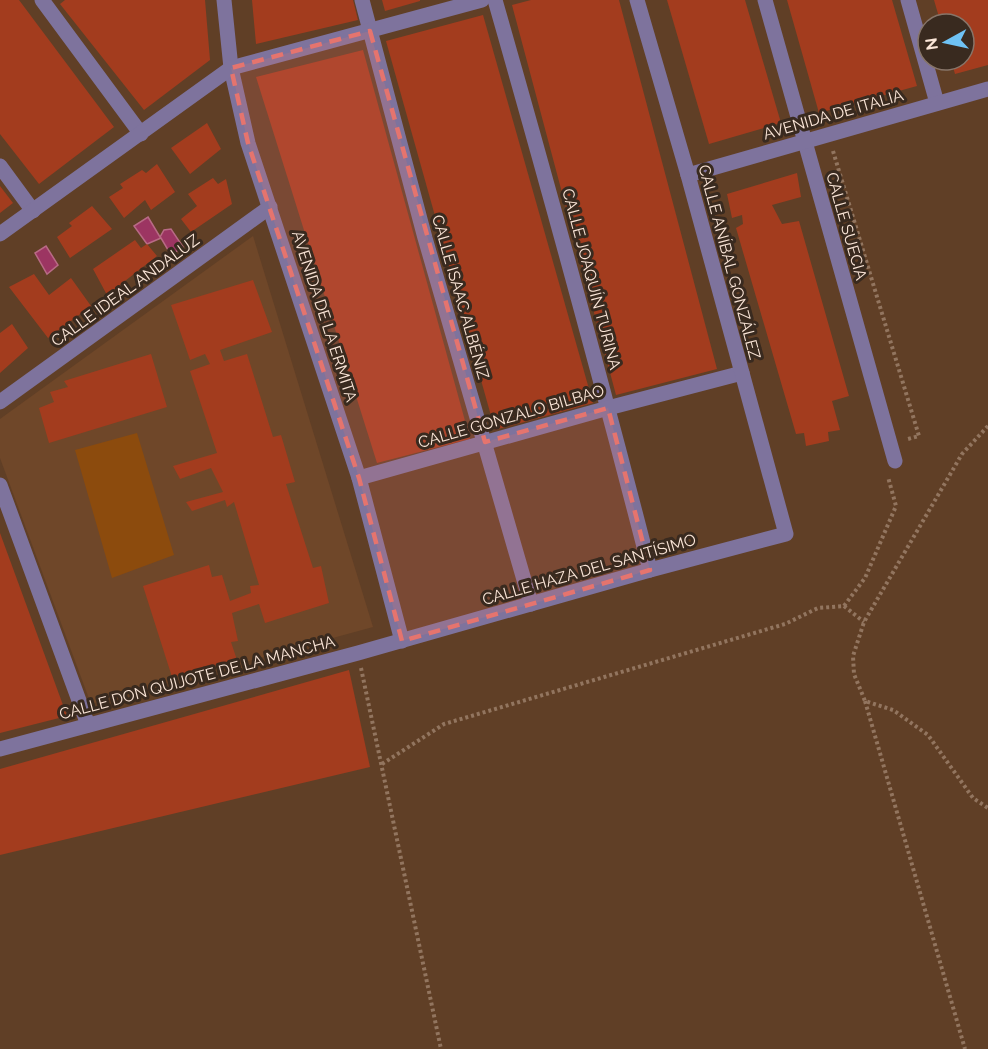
<svg xmlns="http://www.w3.org/2000/svg" width="988" height="1049" font-family="Raleway,sans-serif">
<style>
.built{fill:#6f4729}
.green{fill:#8c4b0d}
.water{fill:#9c3562;stroke:#b86a85;stroke-width:1.5}
.building{fill:#a33c1e}
.lines{fill:none;stroke-linecap:round;stroke-linejoin:round}
.path{stroke:#92755f;stroke-width:4;stroke-dasharray:3 3;stroke-linecap:butt}
.minor{stroke:#7e739d;stroke-width:15}
.marked{fill:#e5746e;fill-opacity:0.2;stroke:#e5746e;stroke-width:4.5;stroke-dasharray:12 8;stroke-linejoin:round}
.labels{text-anchor:middle;stroke-width:6;stroke-linejoin:round;paint-order:stroke}
.street-label{font-size:16px;fill:#fbe6d8;stroke:#392a1f}
</style>
<rect width="100%" height="100%" fill="#603f26"/>
<path class="built" d="M253,236L373,627L91,704L0,458V419Z"/>
<path class="green" d="M137,433L174,555L112,578L75,450Z"/>
<g class="water">
<path d="M148,217L160,237L164,230L171,229L183,247L171,255L161,238L147,244L134,226Z"/>
<path d="M46,246L58,265L47,274L35,253Z"/>
</g>
<g class="building">
<path d="M0,0H19L114,127L39,184L0,134Z"/>
<path d="M65,0H205L210,60L144,110L60,4Z"/>
<path d="M252,0H353L358,20L256,44Z"/>
<path d="M382,0H420V1L385,11Z"/>
<path d="M531,0H619L717,369L616,395L512,5Z"/>
<path d="M667,0H745L781,123L709,144Z"/>
<path d="M787,0H892L917,86L819,113Z"/>
<path d="M934,0H988V65L955,74L951,60H964V24H941Z"/>
<path d="M483,15L593,403L495,430L386,41Z"/>
<path d="M363,50L470,439L377,463L256,77Z"/>
<path d="M207,123L221,149L190,174L171,148Z"/>
<path d="M157,164L175,192L151,210L145,200L124,218L109,197L123,188L120,184L142,170L146,173Z"/>
<path d="M797,173L801,197L772,205L782,224L799,221L849,396L832,401L840,430L828,432L829,441L806,446L804,433L796,434L736,228L743,224L742,215L732,218L727,194Z"/>
<path d="M213,178L218,184L226,179L232,204L191,232L181,219L197,206L188,194Z"/>
<path d="M0,186L13,203L0,213Z"/>
<path d="M92,206L112,229L70,258L57,237L72,226L69,223Z"/>
<path d="M135,240L141,248L147,244L157,256L107,295L93,269Z"/>
<path d="M34,274L49,295L71,278L91,306L48,338L9,287Z"/>
<path d="M253,280L272,332L220,350L224,361L247,354L273,437L281,435L295,482L286,484L313,568L321,566L329,603L265,623L259,604L232,613L238,641L231,642L237,660L172,677L143,586L209,565L212,577L222,575L230,601L251,593L250,586L259,585L234,502L227,507L225,500L192,511L186,502L223,492L211,468L180,479L173,466L217,453L190,371L210,364L205,354L190,360L171,305Z"/>
<path d="M12,324L28,348L0,373V333Z"/>
<path d="M151,354L167,407L49,443L39,408L54,402L50,392L68,387L64,381Z"/>
<path d="M0,533L67,716L0,733Z"/>
<path d="M349,670L370,767L0,855V769Z"/>
</g>
<g class="lines">
<g class="path">
<path d="M833,151L919,436L908,439V441"/>
<path d="M988,426L962,454L864,622L853,656L854,674L865,701L893,710L928,735L973,798L988,808"/>
<path d="M844,606L864,622"/>
<path d="M361,668L441,1049"/>
<path d="M865,701L965,1049"/>
<path d="M382,764L444,724L785,624L818,608L844,606L865,578L896,506L888,477"/>
</g>
<g class="minor">
<path d="M42,0L141,134"/>
<path d="M224,0L231,68L248,143L359,478L402,641"/>
<path d="M362,0L425,238L531,604"/>
<path d="M495,0C549,189 601,379 650,570"/>
<path d="M765,0L895,461"/>
<path d="M908,0L937,103"/>
<path d="M0,166L33,211"/>
<path d="M688,175L988,89"/>
<path d="M0,234L231,68L482,0"/>
<path d="M0,402L270,207"/>
<path d="M359,478L608,408L742,373"/>
<path d="M0,485L88,725"/>
<path d="M0,749L358,653L650,570L786,534L688,175L637,0"/>
</g>
</g>
<path class="marked" d="M370,31L485,442L608,408L650,570L402,641L359,478L248,143L231,68Z"/>
<g class="labels">
<g class="street-label">
<text transform="translate(833 114) rotate(-16)" y="6">AVENIDA DE ITALIA</text>
<text transform="translate(847 226) rotate(74)" y="6">CALLE SUECIA</text>
<text transform="translate(730 262) rotate(75)" y="6">CALLE ANÍBAL GONZÁLEZ</text>
<text transform="translate(592 279) rotate(75)" y="6">CALLE JOAQUÍN TURINA</text>
<text transform="translate(125 290) rotate(-36)" y="6">CALLE IDEAL ANDALUZ</text>
<text transform="translate(461 297) rotate(74)" y="6">CALLE ISAAC ALBÉNIZ</text>
<text transform="translate(325 316) rotate(72)" y="6">AVENIDA DE LA ERMITA</text>
<text transform="translate(511 416) rotate(-16)" y="6">CALLE GONZALO BILBAO</text>
<text transform="translate(589 569) rotate(-16)" y="6">CALLE HAZA DEL SANTÍSIMO</text>
<text transform="translate(197 677) rotate(-15)" y="6">CALLE DON QUIJOTE DE LA MANCHA</text>
</g>
</g>
<g transform="translate(946 42) rotate(262)"><circle r="28" fill="#392a1f" stroke="#877569" stroke-width="1.5"/>
<path d="M0-4.5L10 22L0 15L-10 22Z" fill="#6fc2f4"/>
<text y="-9" font-size="16" font-weight="bold" text-anchor="middle" fill="#fbe6d8">N</text>
</g>
</svg>
